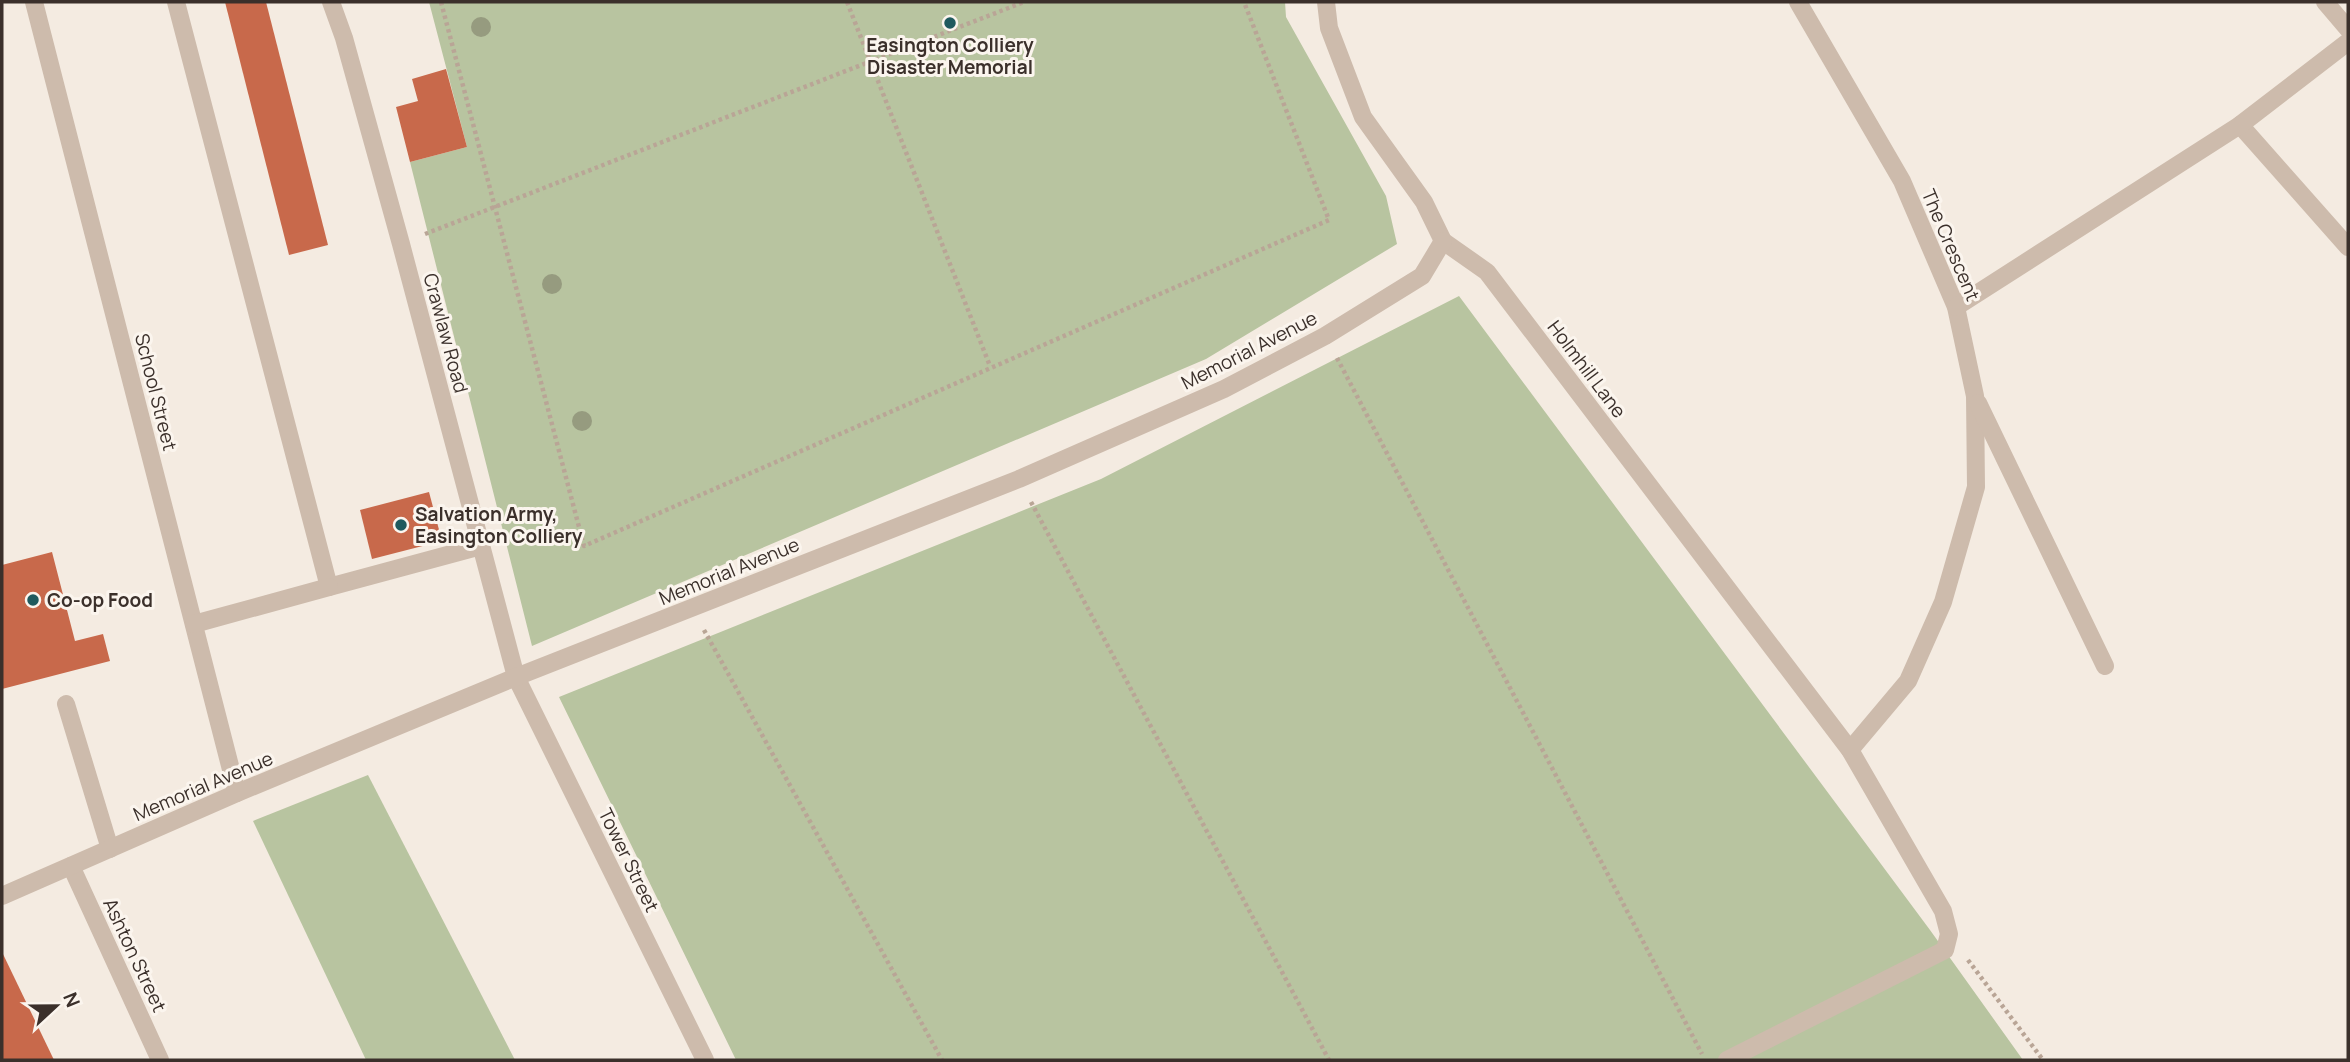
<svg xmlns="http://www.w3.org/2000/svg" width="2350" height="1062" font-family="Manrope,sans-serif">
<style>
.green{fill:#b8c4a0}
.building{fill:#c8694b}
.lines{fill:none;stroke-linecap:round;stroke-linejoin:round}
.path{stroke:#b9a596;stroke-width:4.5;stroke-dasharray:3.5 3.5;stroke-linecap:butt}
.minor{stroke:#cdbbac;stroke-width:18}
.tree{fill:#969b7f}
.poi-dot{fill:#1f5a5e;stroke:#fbf5ee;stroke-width:2.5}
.labels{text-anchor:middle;stroke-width:6;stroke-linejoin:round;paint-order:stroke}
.poi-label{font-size:19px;font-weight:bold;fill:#3b302b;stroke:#fbf5ee;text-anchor:start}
.street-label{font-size:19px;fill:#3b302b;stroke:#fbf5ee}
</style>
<rect width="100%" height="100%" fill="#f4ebe1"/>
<g class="green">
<path d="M429,2H1285L1286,17L1386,196L1397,244L1206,359L532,646L410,162L467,147Z"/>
<path d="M1459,296L1930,930L2023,1060H736L559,697L1101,479Z"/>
<path d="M368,775L515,1060H366L253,821Z"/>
</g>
<g class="building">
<path d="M225,2H266L328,245L289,255Z"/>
<path d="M446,69L467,147L410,162L396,107L418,101L412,79Z"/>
<path d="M429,492L442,541L372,559L360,510Z"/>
<path d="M52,552L75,641L103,634L110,661L2,689V565Z"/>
<path d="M2,952L54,1060H2Z"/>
</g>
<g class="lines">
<g class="path">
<path d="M441,2L584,546L1329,220L1244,2"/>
<path d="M847,2L990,366"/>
<path d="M425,234L1024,2"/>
<path d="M1337,358L1702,1054"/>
<path d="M1031,502L1329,1060"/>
<path d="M704,630L942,1060"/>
<path d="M1968,960L2043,1060"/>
</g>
<g class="minor">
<path d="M34,2L237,793"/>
<path d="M176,2L329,587L481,546"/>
<path d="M331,2L344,38L401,244L516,677L705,1060"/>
<path d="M1326,2L1329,28L1363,117L1424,202L1443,241L1487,272L1850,750L1943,911L1949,934L1945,950L1727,1060"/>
<path d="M1798,2L1902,181L1956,307L1975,396L1976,487L1943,602L1908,681L1850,750"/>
<path d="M2325,2L2348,29"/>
<path d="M2240,125L2348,247"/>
<path d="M1956,307L2240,125L2348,42"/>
<path d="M1978,403L2105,666"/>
<path d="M194,624L329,587"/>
<path d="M66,704L110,849"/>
<path d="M71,866L160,1060"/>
<path d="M2,896L237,793L516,677L1019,479L1224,389L1325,336L1422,276L1443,241"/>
</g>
</g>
<g class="tree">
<circle cx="481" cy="27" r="10"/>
<circle cx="552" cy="284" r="10"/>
<circle cx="582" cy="421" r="10"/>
</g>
<g class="poi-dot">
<circle cx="950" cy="23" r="7"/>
<circle cx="401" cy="525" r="7"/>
<circle cx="33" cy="600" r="7"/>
</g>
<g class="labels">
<g class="poi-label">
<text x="950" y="52" text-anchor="middle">Easington Colliery<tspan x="950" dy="22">Disaster Memorial</tspan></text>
<text x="415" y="521">Salvation Army,<tspan x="415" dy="22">Easington Colliery</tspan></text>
<text x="47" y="607">Co-op Food</text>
</g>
<g class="street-label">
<text transform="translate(1951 245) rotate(67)" y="7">The Crescent</text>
<text transform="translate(446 333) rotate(75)" y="7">Crawlaw Road</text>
<text transform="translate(1249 350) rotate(-27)" y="7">Memorial Avenue</text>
<text transform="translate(1587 369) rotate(53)" y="7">Holmhill Lane</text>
<text transform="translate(156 392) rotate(76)" y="7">School Street</text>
<text transform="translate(729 571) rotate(-22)" y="7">Memorial Avenue</text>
<text transform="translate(203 786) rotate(-23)" y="7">Memorial Avenue</text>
<text transform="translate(629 860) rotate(64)" y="7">Tower Street</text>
<text transform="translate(135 955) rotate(65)" y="7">Ashton Street</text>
</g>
</g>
<rect width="2350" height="1062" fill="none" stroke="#3b302b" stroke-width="7"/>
<g transform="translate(56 1006) rotate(68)" stroke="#fbf5ee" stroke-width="5" paint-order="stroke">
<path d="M0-5L12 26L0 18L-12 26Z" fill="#3b302b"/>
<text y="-10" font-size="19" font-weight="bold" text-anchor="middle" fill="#3b302b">N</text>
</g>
</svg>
